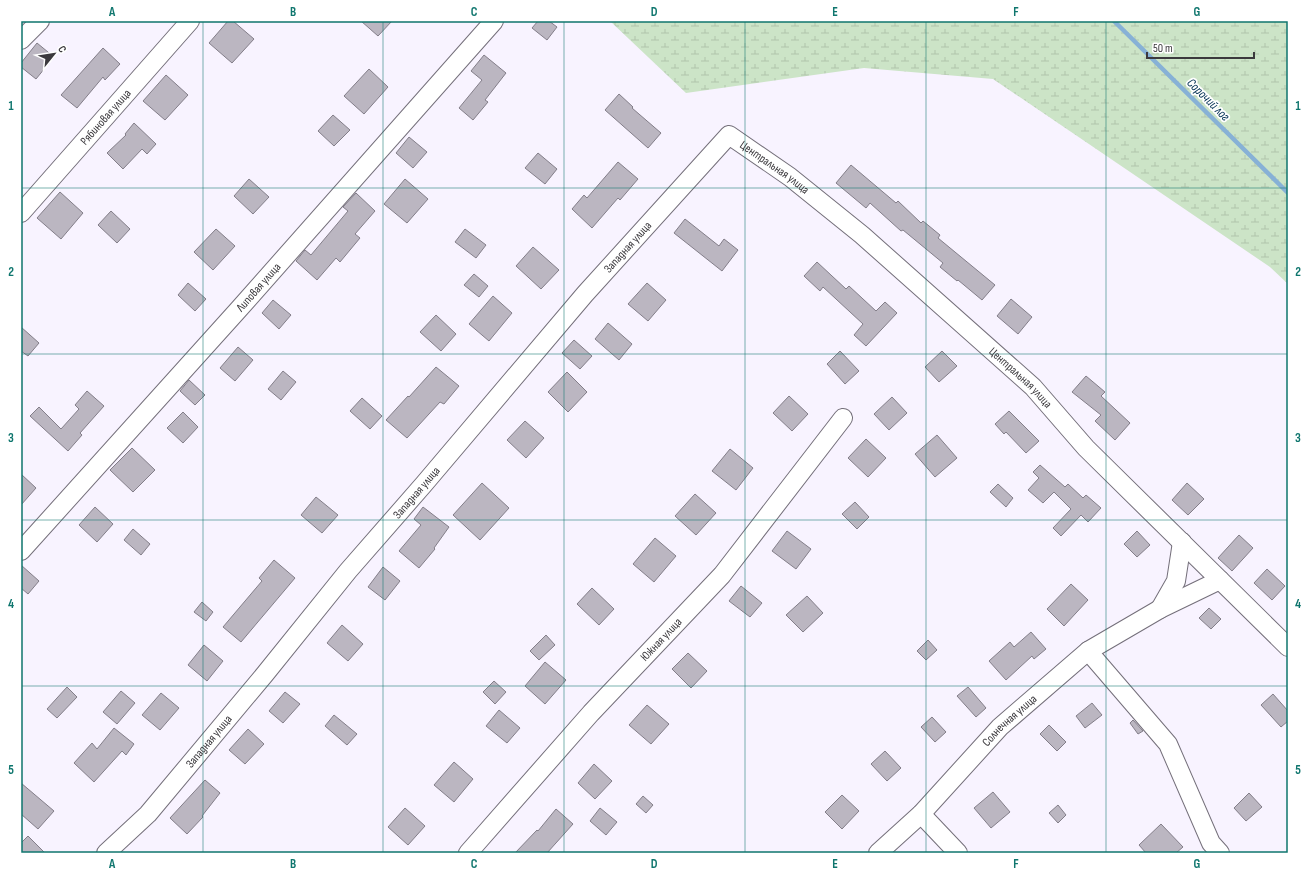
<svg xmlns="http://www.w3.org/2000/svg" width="1309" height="874" font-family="'Sofia Sans Condensed',sans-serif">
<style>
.wetland{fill:url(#wetland-marsh)}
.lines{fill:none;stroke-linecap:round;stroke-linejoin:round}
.stream{stroke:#87b1d6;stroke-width:4.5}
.building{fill:#bbb6c1;stroke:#837e89}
.minor-casing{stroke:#746f7a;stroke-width:20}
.minor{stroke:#fff;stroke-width:18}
.grid{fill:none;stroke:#0f766e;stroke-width:1;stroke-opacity:0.55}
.labels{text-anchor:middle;stroke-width:3.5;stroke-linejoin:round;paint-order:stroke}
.street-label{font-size:12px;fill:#3b393d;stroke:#fff}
.water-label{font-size:13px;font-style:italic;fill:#002f52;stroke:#fff}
.neatline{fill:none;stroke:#0f766e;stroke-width:1.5}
.grid-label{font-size:13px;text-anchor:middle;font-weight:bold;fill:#0f766e}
</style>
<defs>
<pattern id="wetland-marsh" width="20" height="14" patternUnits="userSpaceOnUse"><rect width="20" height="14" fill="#cce4c7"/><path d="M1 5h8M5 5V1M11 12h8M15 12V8" fill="none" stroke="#b0c4ac"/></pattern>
</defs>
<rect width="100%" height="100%" fill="#f8f3ff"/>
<path class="wetland" d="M610,21H1288V284L1270,267L993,79L864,68L686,93Z"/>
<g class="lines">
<path class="stream" d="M1114,21L1288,193"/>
</g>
<g class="building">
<path d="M228,21H233L254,39L232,63L209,43Z"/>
<path d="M361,21H392L378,36Z"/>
<path d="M538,21H549L557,27L547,40L532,28Z"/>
<path d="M37,43L54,57L36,79L21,67V63Z"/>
<path d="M103,48L120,64L105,80L103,77L77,108L61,95Z"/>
<path d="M484,55L506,73L485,100L488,102L473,120L459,108L482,80L471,71Z"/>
<path d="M369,69L388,87L364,114L344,96Z"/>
<path d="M166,75L188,95L165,120L143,101Z"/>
<path d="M619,94L633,107L632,108L661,133L648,148L605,110Z"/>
<path d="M333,115L350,130L334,146L318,131Z"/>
<path d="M134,123L156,144L147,154L142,149L123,169L107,153L126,135L125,134Z"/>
<path d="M409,137L427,152L413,168L396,153Z"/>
<path d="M538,153L557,169L545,184L525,168Z"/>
<path d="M618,162L638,179L620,200L618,198L592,228L572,209L584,195L587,198Z"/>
<path d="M851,165L896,203L898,201L921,223L923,221L940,235L938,238L995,285L982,300L958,280L957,281L940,267L943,263L903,230L901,231L870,203L866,208L836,183Z"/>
<path d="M249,179L269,197L253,214L234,196Z"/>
<path d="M405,179L428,199L407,223L384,204Z"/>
<path d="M60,192L83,213L61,239L37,218Z"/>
<path d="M356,193L375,211L355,234L360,238L340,262L336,258L317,280L296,261L305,250L311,255L348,211L343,207Z"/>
<path d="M111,211L130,229L117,243L98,225Z"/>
<path d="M685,219L719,246L724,239L738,250L722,271L674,233Z"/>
<path d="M216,229L235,246L213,270L194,252Z"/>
<path d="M465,229L486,245L476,258L455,242Z"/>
<path d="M533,247L559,270L541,289L516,266Z"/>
<path d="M817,262L846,289L849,286L876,311L885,302L897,313L866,346L854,335L863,324L823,287L820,291L804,276Z"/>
<path d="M474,274L488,286L479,297L464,285Z"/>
<path d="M188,283L206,299L195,311L178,295Z"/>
<path d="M647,283L666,300L648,321L628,304Z"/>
<path d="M493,296L512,313L489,341L469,324Z"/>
<path d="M1011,299L1032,317L1018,334L997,316Z"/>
<path d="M273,300L291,315L279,329L262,313Z"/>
<path d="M436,315L456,334L441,351L420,332Z"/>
<path d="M608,323L632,344L619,360L595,339Z"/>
<path d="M21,327L39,343L28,356L21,351Z"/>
<path d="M574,340L592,356L580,369L562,353Z"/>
<path d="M238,347L253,360L235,381L220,368Z"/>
<path d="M840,351L859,371L845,384L827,364Z"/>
<path d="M942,351L957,366L939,382L925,367Z"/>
<path d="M436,367L459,386L444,404L440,402L407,438L386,420L408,396L409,397Z"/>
<path d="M283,371L296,382L281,400L268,389Z"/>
<path d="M567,372L587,392L568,412L548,392Z"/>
<path d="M1086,376L1105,392L1101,396L1130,423L1115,440L1095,421L1101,415L1072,392Z"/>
<path d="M189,380L205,395L195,405L180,391Z"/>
<path d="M87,391L104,406L80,433L82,435L68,451L30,416L39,407L61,429L79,409L75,405Z"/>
<path d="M789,396L808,414L792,431L773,413Z"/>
<path d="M892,397L907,413L889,430L874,414Z"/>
<path d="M362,398L382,416L370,429L350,411Z"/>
<path d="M1009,411L1039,441L1026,453L1006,432L1004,434L995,424Z"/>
<path d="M183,412L198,427L183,443L167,428Z"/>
<path d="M525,421L544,438L526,458L507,440Z"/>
<path d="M937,435L957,458L935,477L915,454Z"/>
<path d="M866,439L886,458L868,477L848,458Z"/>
<path d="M132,448L155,470L133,492L110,470Z"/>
<path d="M730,449L753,468L736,490L712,471Z"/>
<path d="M1040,465L1065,487L1068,484L1083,498L1086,495L1101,508L1088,522L1081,515L1061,536L1053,528L1071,509L1054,492L1043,503L1028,490L1039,478L1033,472Z"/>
<path d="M21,474L36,488L21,505Z"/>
<path d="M482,483L509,508L480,540L453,515Z"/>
<path d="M1187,483L1204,499L1188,515L1172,500Z"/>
<path d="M998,484L1013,498L1006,507L990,492Z"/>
<path d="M695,494L716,513L696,535L675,516Z"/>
<path d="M316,497L338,515L322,533L301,515Z"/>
<path d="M855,502L869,517L857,529L842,514Z"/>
<path d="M95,507L113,524L97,542L79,525Z"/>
<path d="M423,507L449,527L434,548L435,549L419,568L399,551L421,525L414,519Z"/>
<path d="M133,529L150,544L141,555L124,540Z"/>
<path d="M787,531L811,549L796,569L772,551Z"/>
<path d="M1137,531L1150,545L1137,557L1124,544Z"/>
<path d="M1239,535L1253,548L1232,571L1218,558Z"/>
<path d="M655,538L676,556L654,582L633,564Z"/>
<path d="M274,560L295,578L241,642L223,627L262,581L259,578Z"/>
<path d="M21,565L39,581L28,594L21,588Z"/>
<path d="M383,567L400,581L385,600L368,587Z"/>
<path d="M1267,569L1285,586L1272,600L1254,583Z"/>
<path d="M1071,584L1088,600L1064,626L1047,609Z"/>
<path d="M741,586L762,603L750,617L729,601Z"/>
<path d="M592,588L614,609L599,625L577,604Z"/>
<path d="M807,596L823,613L803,632L786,615Z"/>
<path d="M202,602L213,612L206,621L194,612Z"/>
<path d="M1209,608L1221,619L1211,629L1199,618Z"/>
<path d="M342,625L363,644L348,661L327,643Z"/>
<path d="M1031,632L1046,649L1034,659L1032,656L1006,680L989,661L1010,642L1014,647Z"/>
<path d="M546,635L555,645L539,660L530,651Z"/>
<path d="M928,640L937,650L926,660L917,651Z"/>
<path d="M204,645L223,661L207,681L188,665Z"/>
<path d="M688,653L707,671L691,688L672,669Z"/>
<path d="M545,662L566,680L545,704L525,686Z"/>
<path d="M494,681L506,692L495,704L483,692Z"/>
<path d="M67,687L77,697L57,718L47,709Z"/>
<path d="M968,687L986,708L976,717L957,696Z"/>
<path d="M121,691L135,703L117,724L103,712Z"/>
<path d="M285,692L300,704L283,723L269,711Z"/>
<path d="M161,693L179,708L160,730L142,715Z"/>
<path d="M1273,694L1288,711V721L1281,727L1261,705Z"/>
<path d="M1092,703L1102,715L1085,728L1076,716Z"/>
<path d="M647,705L669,724L651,744L629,725Z"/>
<path d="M499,710L520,728L507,743L486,726Z"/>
<path d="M334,715L357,734L347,745L325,726Z"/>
<path d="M932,717L946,732L935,742L921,727Z"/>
<path d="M1133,720L1143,731L1138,734L1130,723Z"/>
<path d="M1049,725L1066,742L1057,751L1040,734Z"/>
<path d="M114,728L134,744L126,755L122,751L94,782L74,763L92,743L97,749Z"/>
<path d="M248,729L264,744L245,764L229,750Z"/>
<path d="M885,751L901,768L887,781L871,764Z"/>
<path d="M454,762L473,779L454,802L434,785Z"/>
<path d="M594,764L612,781L595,799L578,783Z"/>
<path d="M205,780L220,793L202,816L203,817L187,834L170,818Z"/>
<path d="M21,783L54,811L38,829L21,814Z"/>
<path d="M993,792L1010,812L991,828L974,808Z"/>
<path d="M1249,793L1262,807L1246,821L1234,808Z"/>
<path d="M842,795L859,811L842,829L825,812Z"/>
<path d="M643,796L653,805L646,813L636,804Z"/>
<path d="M1058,805L1066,815L1058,823L1049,813Z"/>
<path d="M405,808L425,826L408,845L388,827Z"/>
<path d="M600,808L617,822L606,835L590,821Z"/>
<path d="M556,809L573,824L547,853H515L537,830L538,831Z"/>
<path d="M1161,824L1183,847L1176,853H1146L1139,845Z"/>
<path d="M28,836L45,853H21V843Z"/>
</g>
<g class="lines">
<g class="minor-casing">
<g id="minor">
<path d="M21,40L40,21"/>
<path id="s1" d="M21,213L190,21"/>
<path id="s2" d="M21,551L239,309L494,21"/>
<path d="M1160,609L1176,581L1182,542"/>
<path d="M1088,651L1168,744L1211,843L1220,853"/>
<path d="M921,814L958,853"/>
<path id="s3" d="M106,853L148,814L265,674L348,571L424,484L585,294L729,135L790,177L862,235L1033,387L1086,448L1288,647"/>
<path id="s4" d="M468,853L591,713L722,575L843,418"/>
<path id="s5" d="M878,853L921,814L1000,727L1088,651L1160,609L1220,580"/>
</g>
</g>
<use href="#minor" class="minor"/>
</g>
<path class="grid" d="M203,21V853M383,21V853M564,21V853M745,21V853M926,21V853M1106,21V853M21,188H1288M21,354H1288M21,520H1288M21,686H1288"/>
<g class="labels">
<g class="street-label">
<text dy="4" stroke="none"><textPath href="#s1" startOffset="128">Рябиновая улица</textPath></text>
<text dy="4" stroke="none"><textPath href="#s3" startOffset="1007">Центральная улица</textPath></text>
<text dy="4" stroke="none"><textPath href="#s3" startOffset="800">Западная улица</textPath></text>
<text dy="4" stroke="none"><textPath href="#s2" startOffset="355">Липовая улица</textPath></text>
<text dy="4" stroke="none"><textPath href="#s3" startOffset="1331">Центральная улица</textPath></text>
<text dy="4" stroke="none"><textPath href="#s3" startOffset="476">Западная улица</textPath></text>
<text dy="4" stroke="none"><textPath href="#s4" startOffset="288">Южная улица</textPath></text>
<text dy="4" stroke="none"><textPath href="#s5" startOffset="187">Солнечная улица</textPath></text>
<text dy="4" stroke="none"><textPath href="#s3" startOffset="152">Западная улица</textPath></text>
</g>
<g class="water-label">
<text transform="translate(1209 99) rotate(45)" y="5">Сорочий лог</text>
</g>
</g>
<rect width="1309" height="874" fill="none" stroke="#ffffff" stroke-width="44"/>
<g transform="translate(54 54) rotate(60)" stroke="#ffffff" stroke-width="3" paint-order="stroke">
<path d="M0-3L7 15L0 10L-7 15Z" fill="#3b393d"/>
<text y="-6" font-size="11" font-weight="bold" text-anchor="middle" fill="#3b393d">С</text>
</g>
<path d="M1147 52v6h107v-6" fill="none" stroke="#3b393d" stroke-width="2"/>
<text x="1153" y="52" font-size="12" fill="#3b393d" stroke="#ffffff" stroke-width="3" paint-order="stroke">50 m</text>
<rect x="22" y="22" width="1265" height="830" class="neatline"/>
<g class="grid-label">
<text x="112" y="16">A</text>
<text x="293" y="16">B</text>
<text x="474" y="16">C</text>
<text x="654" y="16">D</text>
<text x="835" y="16">E</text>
<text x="1016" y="16">F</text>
<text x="1197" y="16">G</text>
<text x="11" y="110">1</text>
<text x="1298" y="110">1</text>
<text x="11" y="276">2</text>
<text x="1298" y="276">2</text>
<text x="11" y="442">3</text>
<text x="1298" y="442">3</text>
<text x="11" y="608">4</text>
<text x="1298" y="608">4</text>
<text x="11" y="774">5</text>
<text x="1298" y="774">5</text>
<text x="112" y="868">A</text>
<text x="293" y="868">B</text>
<text x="474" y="868">C</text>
<text x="654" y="868">D</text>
<text x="835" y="868">E</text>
<text x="1016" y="868">F</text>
<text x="1197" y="868">G</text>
</g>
</svg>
